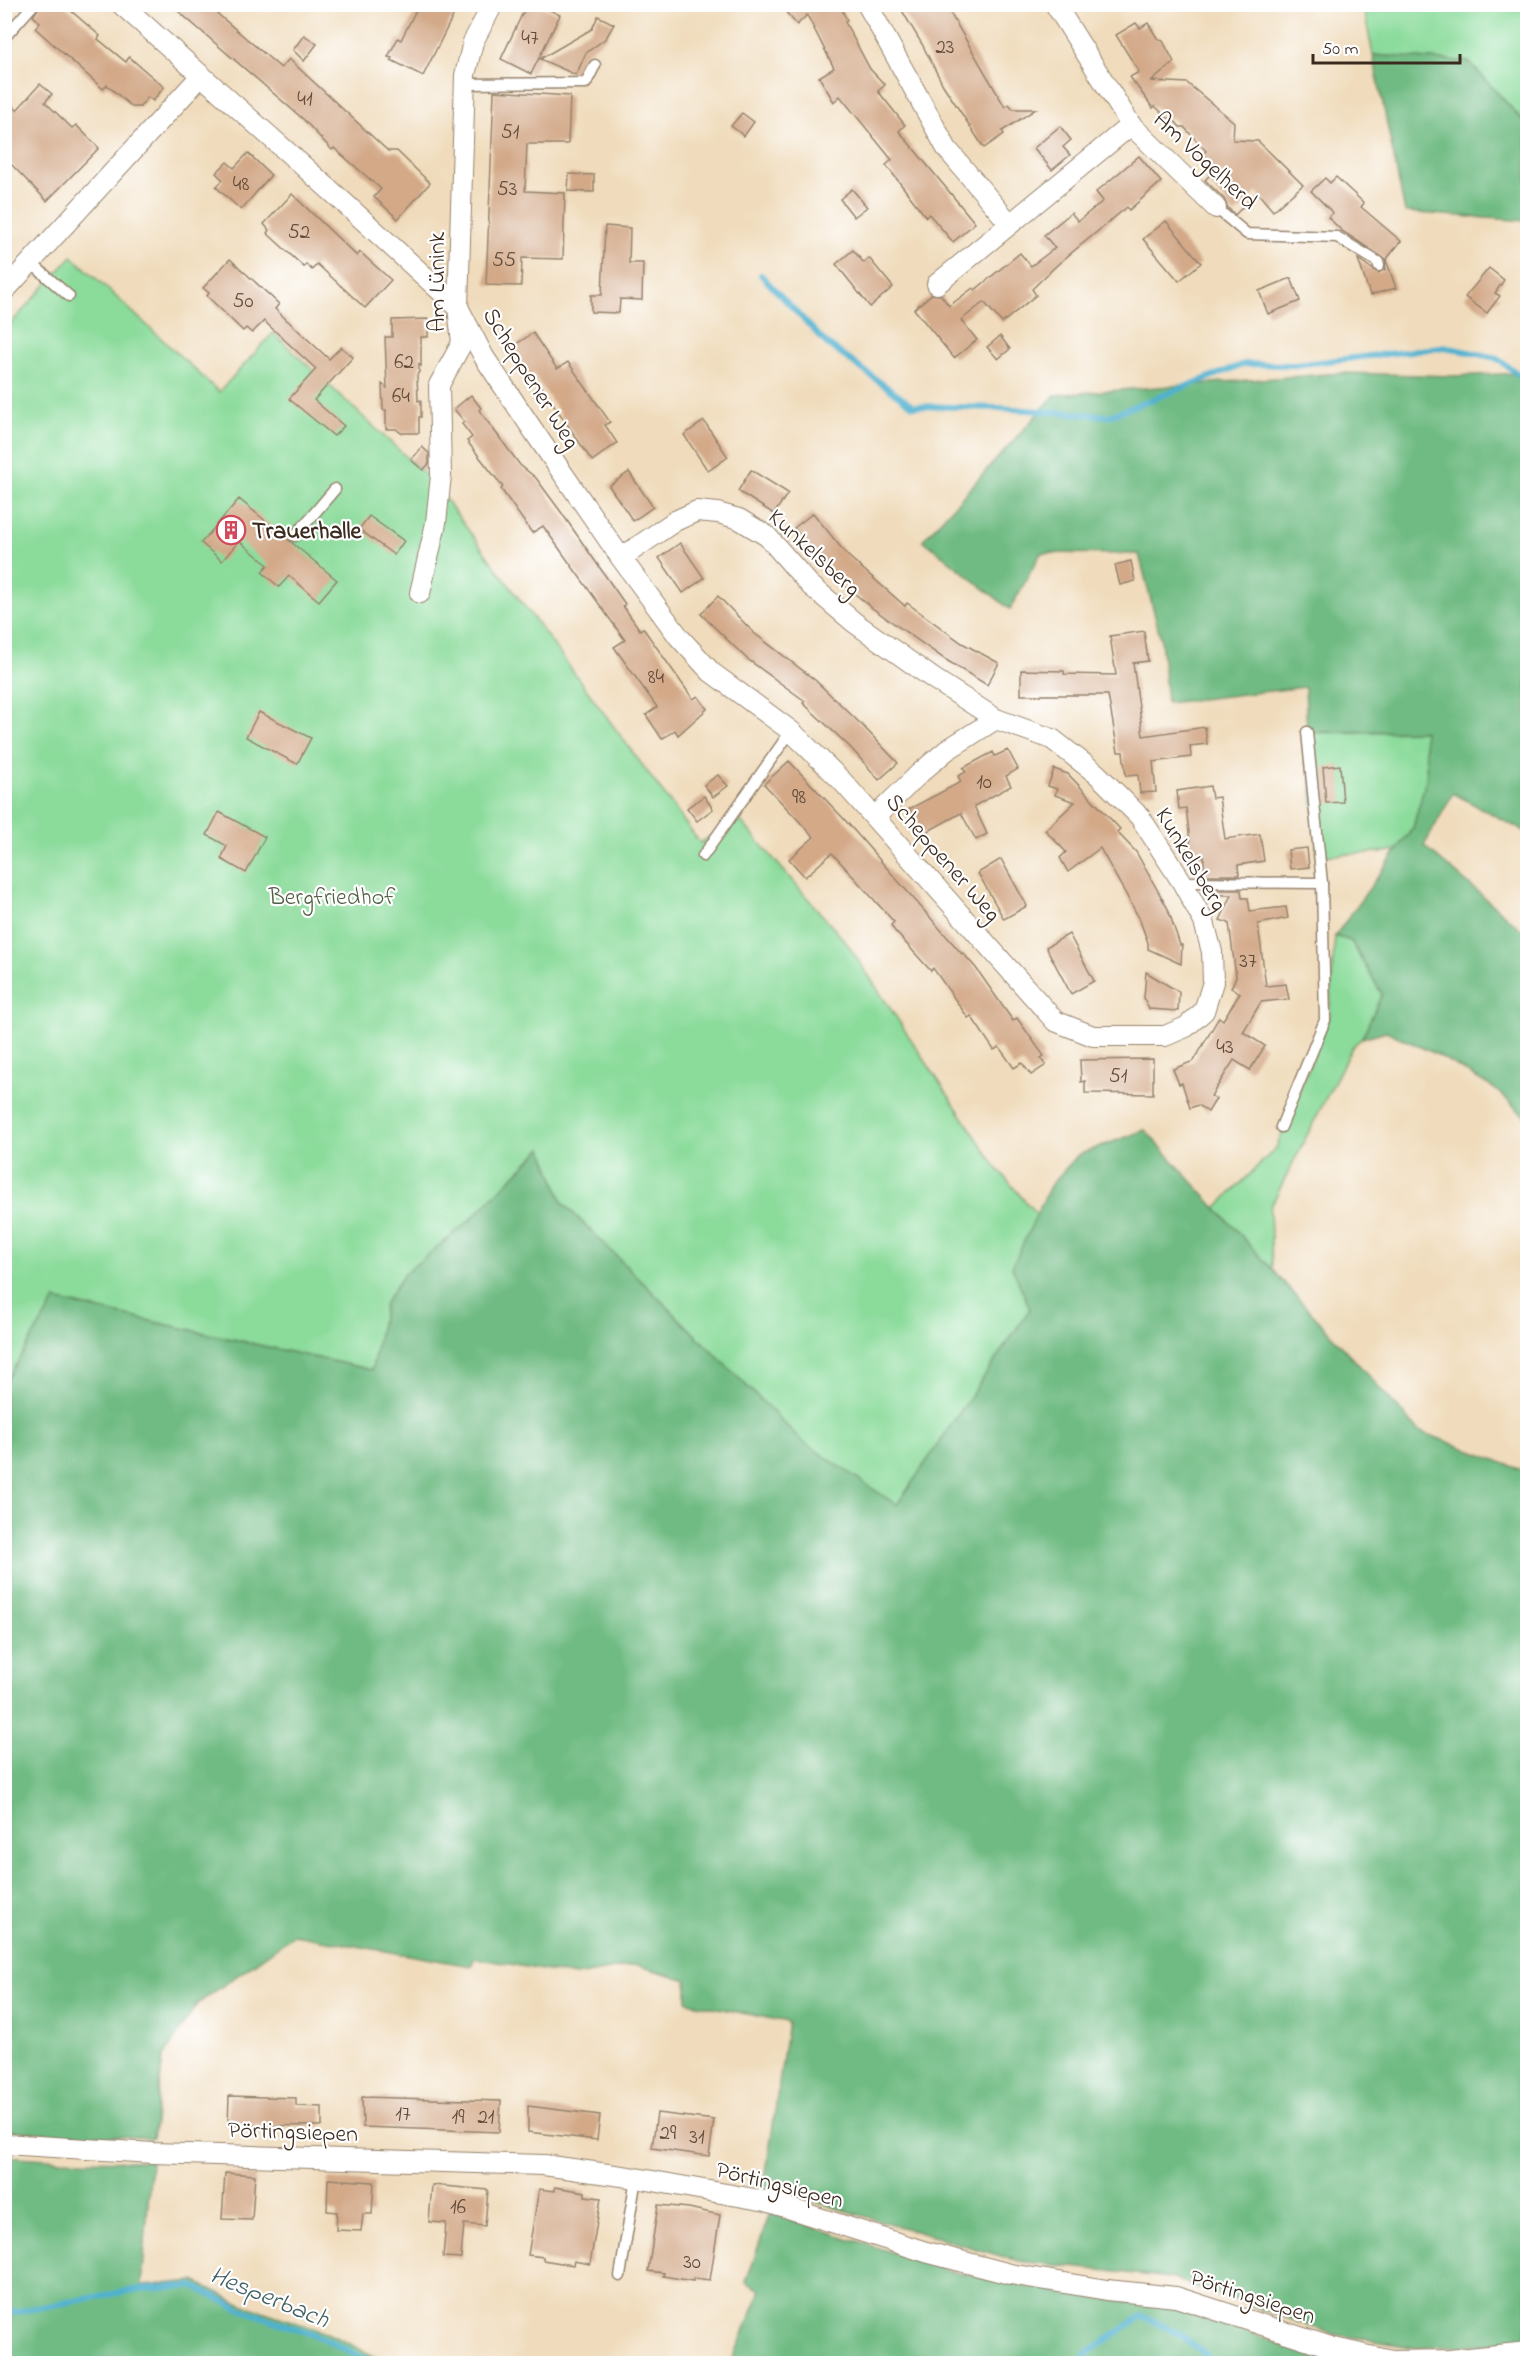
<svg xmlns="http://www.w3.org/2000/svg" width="1532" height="2368" font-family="'Indie Flower',sans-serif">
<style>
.green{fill:#8bdb9b;stroke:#63825c;stroke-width:1.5}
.forest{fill:#70bb83;stroke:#567250;stroke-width:1.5}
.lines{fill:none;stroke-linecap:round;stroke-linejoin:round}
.stream{stroke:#50b1cf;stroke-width:6}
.building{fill:#d3a988}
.service-casing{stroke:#96836d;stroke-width:13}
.minor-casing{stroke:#96836d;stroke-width:22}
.service{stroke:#fff;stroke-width:10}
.minor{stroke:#fff;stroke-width:20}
.labels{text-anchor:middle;stroke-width:4.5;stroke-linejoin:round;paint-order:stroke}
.number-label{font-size:21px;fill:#614a38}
.street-label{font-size:24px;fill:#3b2a1e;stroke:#fff}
.poi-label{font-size:24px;font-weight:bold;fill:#3b2a1e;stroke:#fff;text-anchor:start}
.park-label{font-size:24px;fill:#535f44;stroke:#fff}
.water-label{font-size:26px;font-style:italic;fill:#436065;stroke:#fff}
</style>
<rect width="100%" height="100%" fill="#fff"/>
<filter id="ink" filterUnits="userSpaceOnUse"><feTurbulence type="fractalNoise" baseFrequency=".0167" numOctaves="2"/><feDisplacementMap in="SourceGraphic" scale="12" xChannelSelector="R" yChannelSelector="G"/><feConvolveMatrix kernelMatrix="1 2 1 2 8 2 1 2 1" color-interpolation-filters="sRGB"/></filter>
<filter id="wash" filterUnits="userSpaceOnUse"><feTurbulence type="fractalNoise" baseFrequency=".008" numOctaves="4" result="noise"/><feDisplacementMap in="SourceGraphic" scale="24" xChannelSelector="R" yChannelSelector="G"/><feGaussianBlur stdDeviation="1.35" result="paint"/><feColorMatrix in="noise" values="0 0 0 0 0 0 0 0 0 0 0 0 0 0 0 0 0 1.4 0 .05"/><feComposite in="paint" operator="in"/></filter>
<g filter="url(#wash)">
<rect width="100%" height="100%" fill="#f0dcbc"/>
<g class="green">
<path d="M1363,5H1527V125L1469,62L1373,55Z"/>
<path d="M72,256L219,392L273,333L432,481L700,843L739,819L848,945L996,1167L1037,1215L1013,1267L1030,1309L897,1505L803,1442L563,1203L542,1148L467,1223L404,1275L385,1303L372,1370L55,1300L5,1384V330Z"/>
<path d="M1424,731L1427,776L1413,828L1396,851L1318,856L1307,733Z"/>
<path d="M1335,936L1351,941L1382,994L1362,1038L1352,1047L1270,1208L1272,1270L1216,1208L1276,1148L1329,1018Z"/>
</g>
<g class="forest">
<path d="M1373,55L1469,62L1527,125V221L1405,212Z"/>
<path d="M1341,373L1453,376L1527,373V833L1453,793L1424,846L1527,934V1118L1495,1089L1438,1055L1386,1031L1362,1038L1382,994L1351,941L1335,936L1413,828L1427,776L1424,731L1307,732L1305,687L1167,703L1161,639L1139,554L1041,553L1010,609L923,540L1055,395Z"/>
<path d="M1145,1130L1419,1431L1527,1472V2342L1417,2348L1333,2334L1171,2278L1018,2261L764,2187L788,2022L687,2002V1980L636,1965L576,1976L475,1958L471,1966L294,1935L196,2005L163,2058L153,2138L5,2131L4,1384L55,1300L372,1370L385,1303L404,1274L467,1223L542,1148L563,1203L803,1442L897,1505L1030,1309L1012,1267L1050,1186L1078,1155Z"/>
<path d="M4,2156L60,2160L151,2161L142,2286L195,2281L236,2302L329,2334L388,2363H5Z"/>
<path d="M770,2213L947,2270L1067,2294L1163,2306L1313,2354L1354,2363L731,2364L761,2290L746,2282Z"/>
</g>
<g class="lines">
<g class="stream">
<path d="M761,275L826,343L913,406L999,408L1109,416L1244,364L1295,365L1445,347L1496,358L1528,381"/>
<path d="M4,2314L140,2289L193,2286L238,2308L325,2339L374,2364"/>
<path d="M1080,2364L1086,2354L1142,2316L1180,2334L1210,2359L1219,2364"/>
</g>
</g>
<g id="blocks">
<g class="building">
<path d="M41,4H63L100,36L98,39L126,62L129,57L164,87L153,101L148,97L140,107H132L107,85L103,89L35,28L40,22L33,16Z"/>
<path d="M170,4H206L281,68L289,59L388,151H397L430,183L398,219L374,197L381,189L334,148L332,150L303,119Z"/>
<path d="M419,4H459L423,76L391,60L392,58L388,57L398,38L401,40Z"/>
<path d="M527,4H537L560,15L531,74L501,59Z"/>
<path d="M779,4H839L847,20L845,22L870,69L885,85L878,91L905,125L899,131L975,223L953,242L929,214L926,217L886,165L892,160L840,96L834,102L819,77L834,68L807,15L797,25Z"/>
<path d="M898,4H945L1005,107L1009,104L1013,109H1036L1002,131L1004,134L984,148L943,85L922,44Z"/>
<path d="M598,16L614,24L606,38L586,53L576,75L540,59L592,29Z"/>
<path d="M1136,23L1140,28L1148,23L1157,38L1163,41L1174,62L1152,81L1187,83L1234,122L1233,140L1258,141L1303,185L1273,211L1257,192L1235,215L1228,208L1224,199L1205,180L1213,172L1200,157L1206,151L1184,127H1180L1172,118H1167L1155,106L1153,108L1130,77L1139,72L1116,35Z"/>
<path d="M304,35L317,44L304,61L293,50Z"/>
<path d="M40,84L52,94L45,102L72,128L76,125L99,148L47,201L4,157V97L17,110Z"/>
<path d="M494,91L570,96L568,144H527L525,191L565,193L563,259L522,258L521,286L486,285Z"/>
<path d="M742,113L754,122L744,136L731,126Z"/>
<path d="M1060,126L1071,140L1063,147L1070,155L1052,170L1034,148Z"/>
<path d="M248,153L271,175L241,210L216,187L223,180L216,173L227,162L234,168Z"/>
<path d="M1139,156L1161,182L1129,210L1127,207L1058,264L1032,289L1036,295L1002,323L984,302L961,320L977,340L954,358L914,309L932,294L941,295L949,306L973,288L975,290L1020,253L1031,266L1055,248L1044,235L1071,213L1078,221L1103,201L1096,192Z"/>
<path d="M569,174L594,175V192L568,191Z"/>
<path d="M1336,177L1364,203L1361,207L1401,241L1386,260L1396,288L1370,295L1358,259L1378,273L1386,269L1385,259L1342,231L1328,217L1333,213L1311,191L1325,178L1330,183Z"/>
<path d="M852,189L867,207L854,217L840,199Z"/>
<path d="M292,194L357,256L360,252L391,280L365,308L317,264L312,270L306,264L304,267L267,233L269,230L264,224Z"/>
<path d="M1166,221L1201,263L1179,281L1143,239Z"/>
<path d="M605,226L630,228L629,263H643L642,300L620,299L619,313L591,312V295H602Z"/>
<path d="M853,250L864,263L869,258L893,287L870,307L836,264Z"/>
<path d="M230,259L279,304L275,309L329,359L341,347L353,357L314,400L344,426L334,436L289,399L316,369L264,321L252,333L246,328L243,331L207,296L209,293L203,288Z"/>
<path d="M1489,268L1504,280L1495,293L1500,296L1487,313L1465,297Z"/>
<path d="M1291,278L1300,301L1268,314L1259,291Z"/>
<path d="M428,319V337H421V366L419,364V372L417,375L418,401L421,400V417H419V433H401L396,429H386V410H383L382,384L387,388L385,337H392V320Z"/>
<path d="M533,333L557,369L568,362L610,422L605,425L617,443L592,461L533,374L528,378L509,349Z"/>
<path d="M1000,336L1010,349L998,359L987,347Z"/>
<path d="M471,395L481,408L479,410L520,465L536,478L561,512L625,604L623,606L640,630L643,628L693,699L698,696L707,709L678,735L675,730L662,739L646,715L657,707L614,647L625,640L543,526L532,533L501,489L503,487L467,441L472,437L462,424L464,421L454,409Z"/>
<path d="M704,421L728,457L708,471L684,435Z"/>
<path d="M422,447L429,453V464L423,470L411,460Z"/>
<path d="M751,470L788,493L774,514L738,491Z"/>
<path d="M629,472L653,507L633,521L609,486Z"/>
<path d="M239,499L337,580L319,601L289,576L279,587L262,572L268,565L239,541L222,561L201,543Z"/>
<path d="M813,513L847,555L905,606L907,603L962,643L999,663L987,685L946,660L872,608L831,574L794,528Z"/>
<path d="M369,516L404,541L394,555L359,529Z"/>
<path d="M680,543L704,578L683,593L659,558Z"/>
<path d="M1131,561L1135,581L1120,585L1115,565Z"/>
<path d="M718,596L754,633L815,680L863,726L898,763L879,780L851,748L803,703L805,701L746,658L701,614Z"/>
<path d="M1144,631L1148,661L1133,663L1143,736L1205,727L1207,744L1190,746L1191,757L1153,762L1156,792L1140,793L1138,775L1126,776L1123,752H1118L1108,695H1021V670L1064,671V674L1116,675L1110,636Z"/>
<path d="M259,712L311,738L297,764L246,737Z"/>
<path d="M1008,750L1018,769L1006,776L1011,786L974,806L987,834L976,840L961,813L923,834L909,809L961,782L958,776L966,772L963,768L993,752L995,756Z"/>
<path d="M789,761L844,819L962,954L963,953L976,968L1013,1021L1017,1018L1044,1056L1041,1058L1046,1065L1031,1075L1022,1063L1014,1068L999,1047L994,1050L971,1016L968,1018L933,968L931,971L894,930L891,925L894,922L832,853L805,877L789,859L814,837L764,784Z"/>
<path d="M1340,765L1343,802L1326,803L1323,767Z"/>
<path d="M1054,769L1068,774L1120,829L1117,832L1136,852L1168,909L1180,945H1182L1181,964L1148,949V943L1139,918L1100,848L1068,872L1060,858L1066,852L1045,830L1075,802L1055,795L1057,789L1048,786Z"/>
<path d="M718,775L728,786L713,797L704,785Z"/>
<path d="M1210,786L1212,798L1219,797L1225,839L1260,834L1264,861L1238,865L1239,875H1204V856L1192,858L1186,808L1179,809L1177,791Z"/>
<path d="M704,796L713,809L697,821L687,808Z"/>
<path d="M219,812L265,837L246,873L221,859L227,846L207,835Z"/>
<path d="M1307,848L1309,867L1290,869L1288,850Z"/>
<path d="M1001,859L1027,906L1004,919L978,873Z"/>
<path d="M1214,890H1241L1242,898H1248L1250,911L1286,907L1288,918L1258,924L1266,986L1286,984L1289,999L1261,1002L1243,1032L1265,1046L1250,1070L1234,1060L1211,1096L1216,1099L1208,1112L1198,1105L1190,1108L1182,1083L1179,1084L1173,1069L1194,1061L1219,1017L1223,1020L1240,993L1231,988L1236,977L1229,923L1220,920L1232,895H1214Z"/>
<path d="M1069,934L1094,981L1071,994L1046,947Z"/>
<path d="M1146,972L1179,992L1178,1011L1149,1009L1144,998Z"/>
<path d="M1153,1059V1094L1085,1093V1081L1081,1082L1080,1060Z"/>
<path d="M229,2096L296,2098V2106L322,2107V2126L228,2125Z"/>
<path d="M362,2097L501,2101L499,2132L363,2127Z"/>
<path d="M528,2106L600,2115L597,2140L528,2132Z"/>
<path d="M657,2113L714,2120L709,2156L652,2148Z"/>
<path d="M225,2173L255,2175L252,2220L222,2219Z"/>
<path d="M328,2179L374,2182L372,2214H363L361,2231L336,2230L337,2212L327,2211Z"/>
<path d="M432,2185L488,2190L485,2226L464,2224L461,2258L443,2257L446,2223L429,2222Z"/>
<path d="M555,2187L585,2192V2196L601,2198L590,2264L574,2261L573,2265L543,2260V2257L528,2255L539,2189L555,2191Z"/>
<path d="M658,2205L689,2208L720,2215L710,2280L693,2278V2281L663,2276L664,2273L648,2271Z"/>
</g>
</g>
</g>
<g filter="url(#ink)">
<use href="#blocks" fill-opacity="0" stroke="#96836d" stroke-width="1.5"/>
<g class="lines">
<g class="service-casing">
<g id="service">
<path d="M4,38L34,4"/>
<path d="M465,84L586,83L595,65"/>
<path d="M1216,208L1247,234L1337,237L1378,262L1379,266"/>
<path d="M30,262L69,296"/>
<path d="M295,536L335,489"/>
<path d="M1307,732L1322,883"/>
<path d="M703,856L791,731"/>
<path d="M1182,882L1322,883L1325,1020L1281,1127"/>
<path d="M620,2276L636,2178"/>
</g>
</g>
<g class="minor-casing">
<g id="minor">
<path d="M121,4L339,198L458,307L484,357L537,436L621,558L679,637L711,672L791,731L842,781L1055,1021L1093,1036H1165L1186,1027L1204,1011L1213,982L1212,952L1204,922L1182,882L1140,817L1097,774L1052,739L996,719L934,679L855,623L810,585L767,536L739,519L718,513L697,511L675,521L621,558"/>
<path d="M867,4L947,149L1010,224"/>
<path d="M1055,4L1131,125L1216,208"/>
<path d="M937,284L1131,125"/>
<path d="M7,288L200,77"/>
<path d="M420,593L436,523L441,475L439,385L462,343L458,307L465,75L473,42L493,4"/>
<path d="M875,817L920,773L947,750L996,719"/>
<path d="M4,2144L153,2153L544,2165L636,2178L766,2201L926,2252L1010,2274L1107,2290L1176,2297L1334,2348L1392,2361L1449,2360L1528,2352"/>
</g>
</g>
<use href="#service" class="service"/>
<use href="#minor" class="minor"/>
</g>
</g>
<defs>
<g id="building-ring" transform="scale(1.5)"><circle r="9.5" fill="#fff" stroke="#d1495b" stroke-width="1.5"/><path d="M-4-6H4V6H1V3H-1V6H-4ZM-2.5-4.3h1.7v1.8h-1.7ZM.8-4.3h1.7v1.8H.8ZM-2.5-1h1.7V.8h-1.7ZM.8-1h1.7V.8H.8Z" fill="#d1495b"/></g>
</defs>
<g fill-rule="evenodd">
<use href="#building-ring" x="231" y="530"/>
</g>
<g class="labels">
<g class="number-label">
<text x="530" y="44">47</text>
<text x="945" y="53">23</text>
<text x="305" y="105">41</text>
<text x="510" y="138">51</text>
<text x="241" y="190">48</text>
<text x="507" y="195">53</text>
<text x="299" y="238">52</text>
<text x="504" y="266">55</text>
<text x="243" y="307">50</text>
<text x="404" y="368">62</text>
<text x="401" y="402">64</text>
<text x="656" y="683">84</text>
<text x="984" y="788">10</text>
<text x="799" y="803">98</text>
<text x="1248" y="967">37</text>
<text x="1225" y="1053">43</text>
<text x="1118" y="1082">51</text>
<text x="403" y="2120">17</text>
<text x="458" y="2123">19</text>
<text x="486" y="2123">21</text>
<text x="668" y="2139">29</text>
<text x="697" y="2143">31</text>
<text x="458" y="2213">16</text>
<text x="692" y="2268">30</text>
</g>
<g class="street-label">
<text transform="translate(1206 160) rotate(43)" y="8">Am Vogelherd</text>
<text transform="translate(436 282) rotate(-90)" y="8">Am Lünink</text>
<text transform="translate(532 378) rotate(58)" y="8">Scheppener Weg</text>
<text transform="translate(815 552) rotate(43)" y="8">Kunkelsberg</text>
<text transform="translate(944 857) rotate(49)" y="8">Scheppener Weg</text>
<text transform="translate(1192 859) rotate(59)" y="8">Kunkelsberg</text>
<text transform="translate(293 2131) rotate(2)" y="8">Pörtingsiepen</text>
<text transform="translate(780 2184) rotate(14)" y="8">Pörtingsiepen</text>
<text transform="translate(1253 2296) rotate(18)" y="8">Pörtingsiepen</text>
</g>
<g class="poi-label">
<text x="252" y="538">Trauerhalle</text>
</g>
<g class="park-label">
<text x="332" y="904">Bergfriedhof</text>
</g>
<g class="water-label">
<text transform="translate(270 2296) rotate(22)" y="9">Hesperbach</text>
</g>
</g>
<rect width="1532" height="2368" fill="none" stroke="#fff" stroke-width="24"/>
<path d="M1313 54v9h147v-9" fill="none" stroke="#3b2a1e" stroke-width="3"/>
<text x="1322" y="54" font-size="18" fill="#3b2a1e" stroke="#ffffff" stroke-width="4.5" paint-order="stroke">50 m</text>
</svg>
